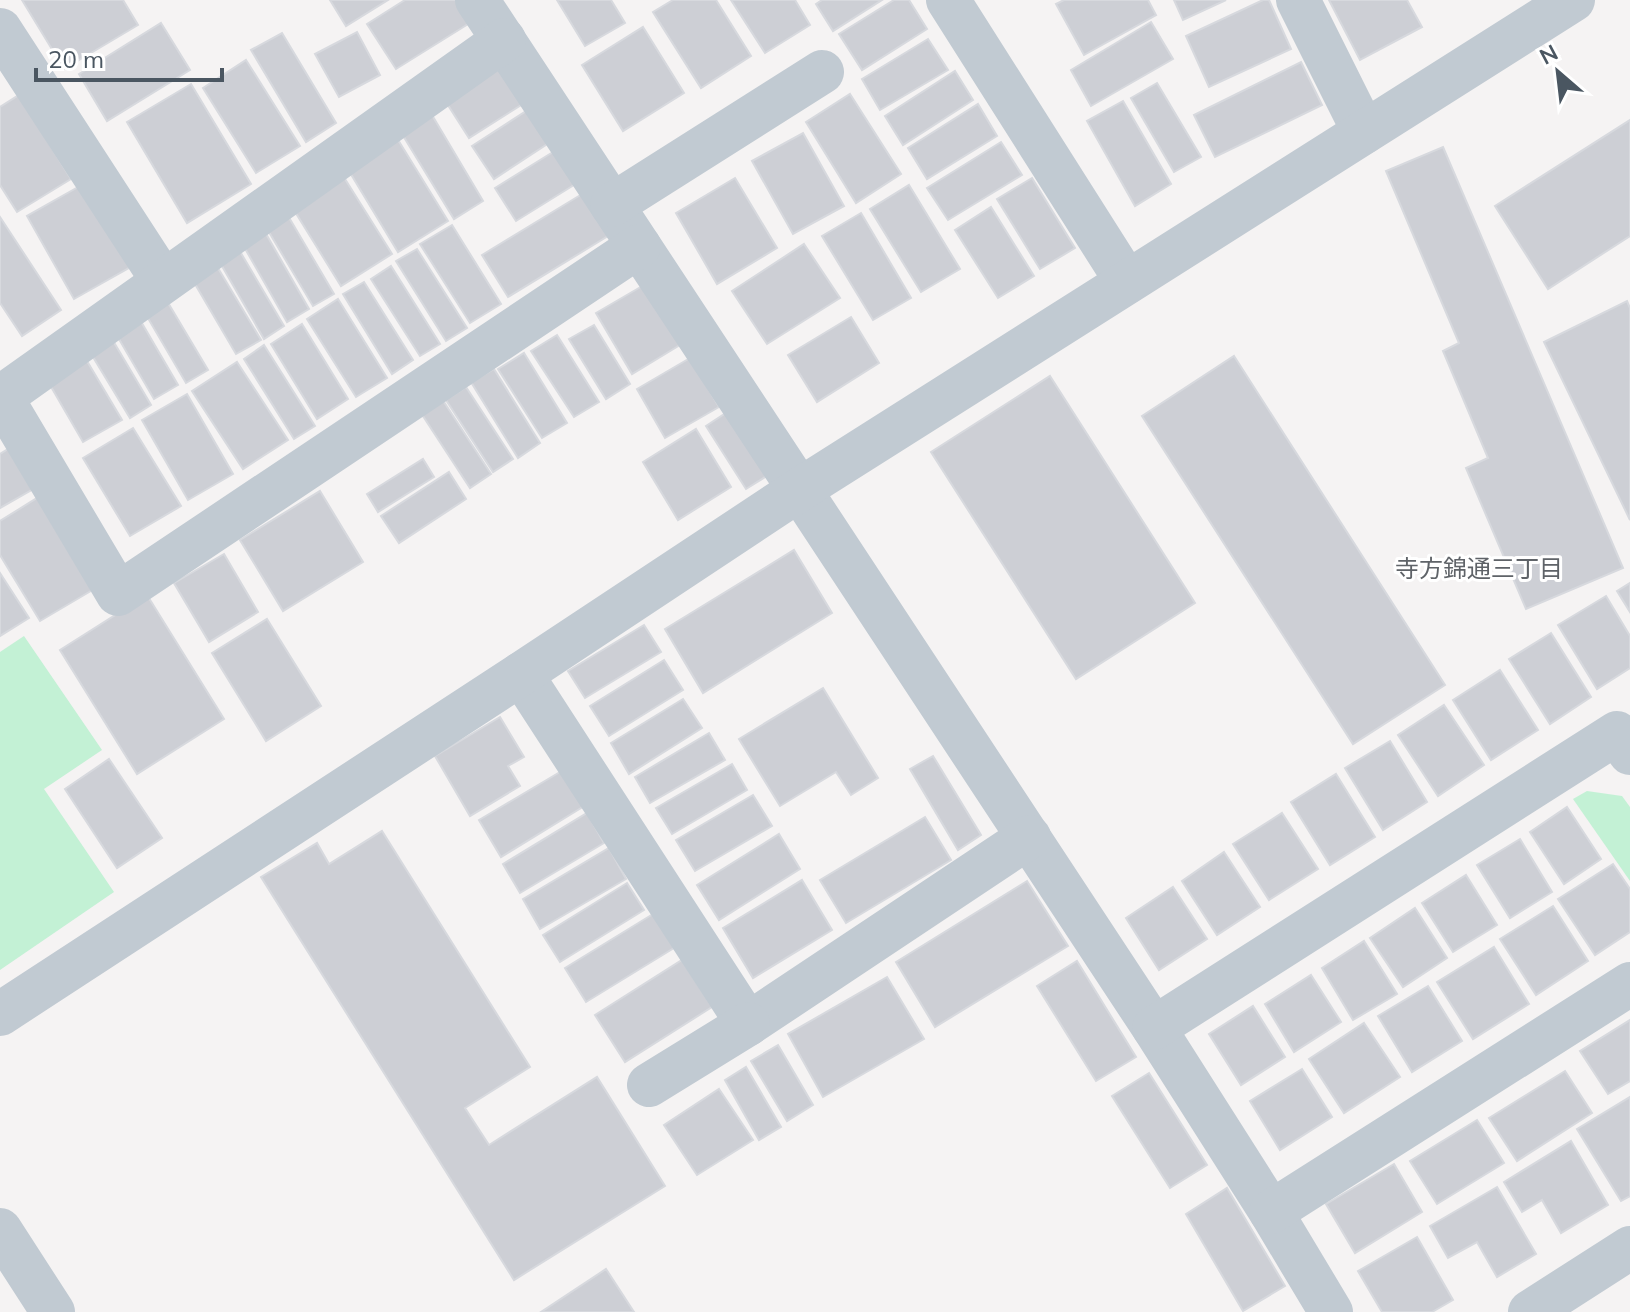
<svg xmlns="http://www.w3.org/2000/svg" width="1630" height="1312" font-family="Mulish,'Noto Sans JP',sans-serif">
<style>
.green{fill:#c3f1d5}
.building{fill:#cdcfd5;stroke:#d7d9de;stroke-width:2}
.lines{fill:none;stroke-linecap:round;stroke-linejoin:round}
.minor{stroke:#c1cad2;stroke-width:44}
.labels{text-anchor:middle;stroke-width:6;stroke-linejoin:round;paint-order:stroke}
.neighbourhood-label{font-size:24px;fill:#5f6368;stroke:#fff}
</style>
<rect width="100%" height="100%" fill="#f5f3f3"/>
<g class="green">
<path d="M24,636L102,750L44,789L114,892L0,970V652Z"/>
<path d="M1587,791L1622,796L1630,807V881L1573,799Z"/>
</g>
<g class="building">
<path d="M22,0H123L138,25L64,69Z"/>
<path d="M330,0H388L346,26Z"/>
<path d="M405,0H460L473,21L396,69L367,24Z"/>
<path d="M557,0H611L625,23L585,46Z"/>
<path d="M673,0H716L751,56L701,88L653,12Z"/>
<path d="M731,0H795L810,25L765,53Z"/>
<path d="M822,0H882L833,31L816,4Z"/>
<path d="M894,0H909L927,29L862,70L839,34Z"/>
<path d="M1064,0H1148L1156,15L1084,55L1056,4Z"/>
<path d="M1174,0H1226L1183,20Z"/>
<path d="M1263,0H1269L1291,49L1209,87L1186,36Z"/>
<path d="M1329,0H1407L1422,27L1360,60Z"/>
<path d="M1151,22L1173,59L1091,106L1071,70Z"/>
<path d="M161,23L190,70L107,121L79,74Z"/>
<path d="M643,27L684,93L623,131L582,65Z"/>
<path d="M357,32L380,75L339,97L315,54Z"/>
<path d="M282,33L336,123L306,142L251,50Z"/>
<path d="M928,39L948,70L880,110L862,79Z"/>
<path d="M246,60L300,146L256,173L203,88Z"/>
<path d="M1301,62L1322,105L1215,157L1194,115Z"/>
<path d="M502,65L526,102L469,138L446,102Z"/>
<path d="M955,71L973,100L903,145L885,116Z"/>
<path d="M1157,83L1201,157L1174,172L1131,98Z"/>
<path d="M191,84L251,184L187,223L127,122Z"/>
<path d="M850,94L901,174L856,203L806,122Z"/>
<path d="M19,95L71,179L17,212L0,185V107Z"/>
<path d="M1123,101L1171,184L1135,206L1087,121Z"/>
<path d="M978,104L997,136L927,179L908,148Z"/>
<path d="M534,106L555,139L494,179L472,146Z"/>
<path d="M429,110L483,201L454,219L399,129Z"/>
<path d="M1630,120V236L1548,289L1495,206Z"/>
<path d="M803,133L844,206L793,234L752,161Z"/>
<path d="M395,135L448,221L398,252L346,166Z"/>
<path d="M1001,142L1022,175L948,220L927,188Z"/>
<path d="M561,147L582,180L516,221L495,188Z"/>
<path d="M1443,147L1623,568L1526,609L1466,468L1488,458L1443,351L1459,343L1386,171Z"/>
<path d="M340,171L392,254L341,286L289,202Z"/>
<path d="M735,178L777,248L717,284L676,213Z"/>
<path d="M1032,178L1075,248L1040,269L997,199Z"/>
<path d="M87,182L134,265L74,299L27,216Z"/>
<path d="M909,185L960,269L921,292L870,209Z"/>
<path d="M587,191L613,233L508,297L482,255Z"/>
<path d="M991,207L1034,276L998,298L955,230Z"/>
<path d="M284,209L334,294L313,306L263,222Z"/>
<path d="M861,213L911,298L873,320L822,236Z"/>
<path d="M0,217L61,310L22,336L0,303Z"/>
<path d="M261,225L309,309L287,322L239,238Z"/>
<path d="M452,225L501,304L470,323L420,244Z"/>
<path d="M235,243L284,326L264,339L215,254Z"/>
<path d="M804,244L840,298L767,344L732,291Z"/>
<path d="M417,249L467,328L446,341L396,261Z"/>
<path d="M212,258L261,340L236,354L188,272Z"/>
<path d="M391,266L440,344L420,356L371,279Z"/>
<path d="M364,282L413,360L392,374L343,294Z"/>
<path d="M644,285L680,345L632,374L596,313Z"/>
<path d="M164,296L208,370L186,383L142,308Z"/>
<path d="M338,299L387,378L356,397L307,319Z"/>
<path d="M1627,301L1630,308V520L1544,342Z"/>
<path d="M136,313L178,385L154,399L112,327Z"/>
<path d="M851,317L879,363L817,402L788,355Z"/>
<path d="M302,324L348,399L317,419L271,344Z"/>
<path d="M594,325L630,384L606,399L569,339Z"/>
<path d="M109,334L151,405L130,418L87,347Z"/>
<path d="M557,335L599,402L574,417L531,351Z"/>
<path d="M264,345L315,426L294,439L244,359Z"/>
<path d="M524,353L567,423L542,438L498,369Z"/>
<path d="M84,356L122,420L83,442L46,378Z"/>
<path d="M1234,356L1445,685L1353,744L1142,416Z"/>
<path d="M690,358L719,407L665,438L637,389Z"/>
<path d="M237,362L288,440L243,469L192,391Z"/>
<path d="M494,369L540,443L518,458L471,382Z"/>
<path d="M1050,376L1195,603L1076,679L931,452Z"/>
<path d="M466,387L513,459L493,472L446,400Z"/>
<path d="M187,394L233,474L188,500L142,420Z"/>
<path d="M442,399L491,474L470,488L421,413Z"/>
<path d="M729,411L770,474L746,489L706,426Z"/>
<path d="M133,428L181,506L130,536L83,458Z"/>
<path d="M696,429L731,487L678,520L643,462Z"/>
<path d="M13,446L37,487L0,508V454Z"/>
<path d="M423,459L434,477L378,512L367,494Z"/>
<path d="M449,472L466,499L399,543L381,516Z"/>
<path d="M320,491L363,562L283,611L240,540Z"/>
<path d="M45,493L101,585L40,621L0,555V521Z"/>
<path d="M794,550L832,613L703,693L665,629Z"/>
<path d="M224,554L258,612L209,642L174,583Z"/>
<path d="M0,573L29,618L0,636Z"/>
<path d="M1630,583V612L1617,591Z"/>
<path d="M147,595L224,719L137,774L60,650Z"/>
<path d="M1606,596L1630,636V668L1597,689L1558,625Z"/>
<path d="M267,619L321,706L266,741L212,653Z"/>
<path d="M644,625L661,652L585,698L568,671Z"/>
<path d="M1551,633L1591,697L1550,724L1509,659Z"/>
<path d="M664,660L683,690L609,736L590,706Z"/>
<path d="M1500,670L1538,730L1491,760L1453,700Z"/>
<path d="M823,688L878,778L851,795L836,772L780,806L739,739Z"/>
<path d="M683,699L702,728L629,774L611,743Z"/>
<path d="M1444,705L1484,765L1438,796L1398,735Z"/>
<path d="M500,717L524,757L508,766L520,786L470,816L435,756Z"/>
<path d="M709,733L725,760L650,803L635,777Z"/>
<path d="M1390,741L1427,802L1383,830L1345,768Z"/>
<path d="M933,756L981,835L958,850L910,769Z"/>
<path d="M109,759L162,838L117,868L65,789Z"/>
<path d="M732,764L747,790L672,834L656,808Z"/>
<path d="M565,769L586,805L501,857L479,820Z"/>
<path d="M1336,774L1375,837L1330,865L1291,802Z"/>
<path d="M753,795L772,826L695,871L676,840Z"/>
<path d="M1567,807L1601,859L1564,884L1530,832Z"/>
<path d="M587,813L604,843L520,893L503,864Z"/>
<path d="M1282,813L1318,869L1269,900L1233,844Z"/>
<path d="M925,817L951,860L846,923L820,880Z"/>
<path d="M382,831L530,1067L465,1108L489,1145L597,1077L665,1186L514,1280L261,877L317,843L329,864Z"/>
<path d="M779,834L800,869L719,920L697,885Z"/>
<path d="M1520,839L1552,892L1510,918L1477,865Z"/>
<path d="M609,848L626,879L540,929L523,899Z"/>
<path d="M1224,852L1260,907L1217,935L1182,881Z"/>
<path d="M1613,864L1630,889V932L1595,955L1558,899Z"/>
<path d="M1466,875L1497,925L1453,952L1422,903Z"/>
<path d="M802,880L832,930L753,978L723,928Z"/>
<path d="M1027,881L1068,946L935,1027L896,962Z"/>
<path d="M627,883L644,910L560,962L543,935Z"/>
<path d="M1173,887L1207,939L1159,970L1126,918Z"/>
<path d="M1553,906L1588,961L1536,995L1500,939Z"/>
<path d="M1415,908L1447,958L1403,987L1370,938Z"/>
<path d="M653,914L674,948L586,1002L565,968Z"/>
<path d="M1364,941L1397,994L1353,1020L1322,968Z"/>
<path d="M1494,947L1529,1004L1473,1039L1437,982Z"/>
<path d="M682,960L712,1007L625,1062L595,1015Z"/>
<path d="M1077,961L1136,1057L1096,1081L1037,986Z"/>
<path d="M1311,975L1341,1022L1294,1052L1265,1004Z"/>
<path d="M887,977L924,1039L823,1097L788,1034Z"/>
<path d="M1428,986L1462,1041L1412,1072L1378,1016Z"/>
<path d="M1253,1006L1285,1057L1241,1085L1209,1034Z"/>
<path d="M1630,1020V1081L1608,1094L1580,1051Z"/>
<path d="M1364,1023L1400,1077L1344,1113L1309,1059Z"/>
<path d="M778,1045L813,1105L787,1121L751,1061Z"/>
<path d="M746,1067L781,1127L759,1140L725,1080Z"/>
<path d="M1302,1069L1332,1117L1280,1150L1250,1101Z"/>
<path d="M1565,1071L1592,1113L1517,1161L1489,1118Z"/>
<path d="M1149,1073L1207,1165L1170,1188L1112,1096Z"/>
<path d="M719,1089L753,1140L697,1175L664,1125Z"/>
<path d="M1630,1097V1196L1621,1201L1577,1129Z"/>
<path d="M1477,1120L1504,1163L1437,1204L1410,1161Z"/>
<path d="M1571,1141L1608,1205L1561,1233L1542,1200L1522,1212L1504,1182Z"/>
<path d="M1394,1164L1422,1212L1355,1253L1326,1204Z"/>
<path d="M1497,1187L1536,1254L1497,1277L1477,1242L1448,1258L1430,1226Z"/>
<path d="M1227,1188L1285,1286L1243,1311L1186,1214Z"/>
<path d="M1417,1237L1453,1300L1432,1312H1382L1358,1271Z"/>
<path d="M606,1269L634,1312H541Z"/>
</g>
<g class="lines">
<g class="minor">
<path d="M477,0L1154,1028L1271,1212L1331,1312"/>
<path d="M948,0L1127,282"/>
<path d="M1298,0L1364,132"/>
<path d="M0,30L163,281"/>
<path d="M504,40L1,397L118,594L639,246"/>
<path d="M612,205L822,72"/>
<path d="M521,674L748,1024L1029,837"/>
<path d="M0,1014L521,674L799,490L1573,0"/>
<path d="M1154,1028L1617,733L1630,753"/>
<path d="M649,1085L748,1024"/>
<path d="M1271,1212L1630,984"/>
<path d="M0,1230L53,1312"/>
<path d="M1530,1312L1630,1248"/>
</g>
</g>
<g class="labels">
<g class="neighbourhood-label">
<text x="1479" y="577">寺方錦通三丁目</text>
</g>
</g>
<g transform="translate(1558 72) rotate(332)" stroke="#ffffff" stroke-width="6" paint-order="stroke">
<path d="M0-6L14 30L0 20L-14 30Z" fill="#4a5661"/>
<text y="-12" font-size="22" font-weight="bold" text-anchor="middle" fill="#4a5661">N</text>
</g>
<path d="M36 68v12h186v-12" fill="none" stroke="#4a5661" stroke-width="4"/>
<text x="48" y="68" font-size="24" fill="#4a5661" stroke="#ffffff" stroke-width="6" paint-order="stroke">20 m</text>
</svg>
